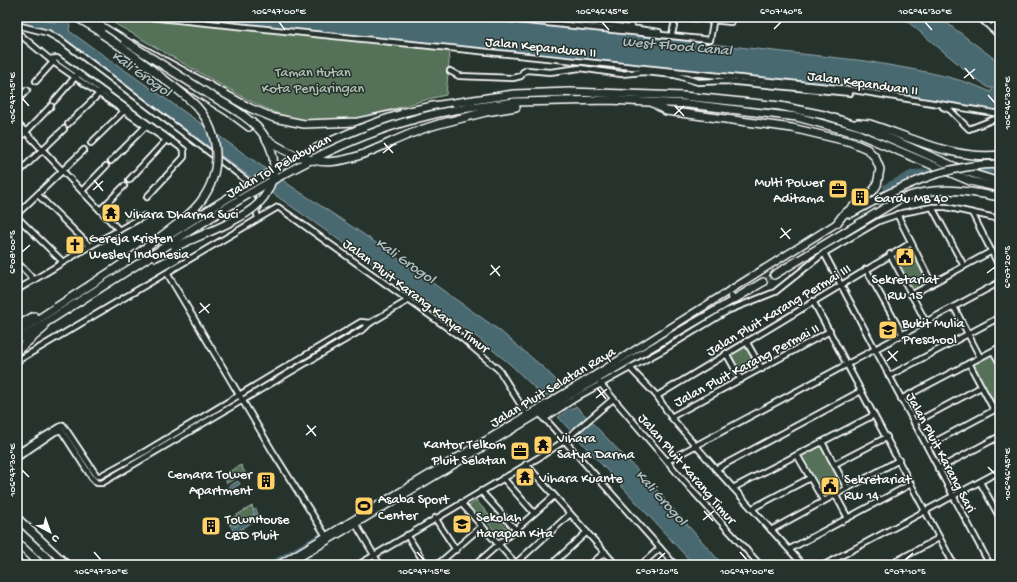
<svg xmlns="http://www.w3.org/2000/svg" width="1017" height="582" font-family="'Gochi Hand',sans-serif">
<style>
.green{fill:#547159;stroke:#aab8ac}
.water{fill:#4a6971;stroke:#92a5aa}
.lines{fill:none;stroke-linecap:round;stroke-linejoin:round}
.river{stroke:#4a6971;stroke-width:6}
.highway-tunnel{stroke:#3c4742;stroke-width:7;stroke-dasharray:7 3.5;stroke-linecap:butt}
.minor-casing{stroke:#fff;stroke-width:8}
.major-casing{stroke:#fff;stroke-width:9}
.highway-casing{stroke:#fff;stroke-width:10}
.minor{stroke:#26332d;stroke-width:4.5}
.major{stroke:#26332d;stroke-width:6}
.highway{stroke:#26332d;stroke-width:7}
.highway-bridge-casing{stroke:#fff;stroke-width:10;stroke-linecap:butt}
.highway-bridge{stroke:#26332d;stroke-width:7}
.ticks{fill:none;stroke:#fff;stroke-width:1.5}
.labels{text-anchor:middle;stroke-width:3;stroke-linejoin:round;paint-order:stroke}
.street-label{font-size:14px;fill:#fff;stroke:#26332d}
.park-label{font-size:14px;fill:#b2bfb4;stroke:#26332d}
.poi-label{font-size:14px;fill:#fff;stroke:#26332d;text-anchor:start}
.water-label{font-size:15px;font-style:italic;fill:#aebcbf;stroke:#26332d}
.neatline{fill:none;stroke:#fff;stroke-width:1.5}
.ticks-label{font-size:10px;text-anchor:middle;fill:#fff}
</style>
<rect width="100%" height="100%" fill="#26332d"/>
<filter id="ink" filterUnits="userSpaceOnUse"><feTurbulence type="fractalNoise" baseFrequency=".025" numOctaves="2"/><feDisplacementMap in="SourceGraphic" scale="8" xChannelSelector="R" yChannelSelector="G"/><feConvolveMatrix kernelMatrix="1 2 1 2 8 2 1 2 1" color-interpolation-filters="sRGB"/></filter>
<g filter="url(#ink)">
<g class="green">
<path d="M103,17H128L450,51L446,95C403,104 364,122 319,122C282,122 248,99 216,82C178,61 141,38 103,17Z"/>
<path d="M134,210L139,215L128,224L124,220Z"/>
<path d="M910,248L928,284L911,293L892,257Z"/>
<path d="M745,345L759,371L740,381L726,355Z"/>
<path d="M993,353L1000,366V405L994,408L971,365Z"/>
<path d="M821,446L844,489L823,500L800,457Z"/>
<path d="M241,465L245,473L227,483L223,475Z"/>
<path d="M476,500L489,515L481,521L468,507Z"/>
<path d="M252,506L255,514L235,527L232,523L230,525L227,521Z"/>
<path d="M495,516L509,531L501,538L488,523Z"/>
</g>
<g class="water">
<path d="M17,17H33L55,23L58,17H71L69,31L276,176L369,238L499,330L545,369L562,386L544,397L511,365L478,338L261,185L53,32L17,23Z"/>
<path d="M180,17H465L866,61C908,69 953,74 991,92L993,88H989L974,77L902,17H939L1000,63V113L853,88Z"/>
<path d="M576,406L652,485L723,565H694L558,417Z"/>
<path d="M238,481L240,484L220,496L218,493Z"/>
<path d="M256,509L259,518L235,533L230,525L232,523L235,527L242,521L255,514L253,511Z"/>
</g>
<g class="lines">
<g class="river">
<path d="M968,171L1000,170"/>
<path d="M886,187L913,173L936,172"/>
<path d="M546,388L572,417"/>
<path d="M270,565L319,537"/>
</g>
<path class="highway-tunnel" d="M763,282L774,275"/>
<g class="minor-casing">
<g id="minor">
<path d="M149,17L847,89L1000,114"/>
<path d="M489,17L710,40L714,17"/>
<path d="M550,17L659,32"/>
<path d="M683,17L731,22L732,17"/>
<path d="M979,17L1000,36"/>
<path d="M592,23L593,17"/>
<path d="M17,25L48,33L62,41L246,180L258,193L259,207L256,210L258,218"/>
<path d="M630,28L632,17"/>
<path d="M991,28L997,23L996,17"/>
<path d="M17,32L53,62L169,142"/>
<path d="M672,34L676,17"/>
<path d="M50,59L57,58L74,70L184,150V157L147,197"/>
<path d="M450,71L459,76L513,78L521,76L523,72L527,70L550,72L580,68L621,74L644,72L675,75L698,82L726,81L850,93"/>
<path d="M36,81L54,61"/>
<path d="M17,101L27,90"/>
<path d="M54,101L78,74"/>
<path d="M943,107L950,110L969,129L1000,117"/>
<path d="M17,123L119,230"/>
<path d="M68,124L101,92"/>
<path d="M17,141L51,106"/>
<path d="M91,143L124,111"/>
<path d="M111,161L147,125"/>
<path d="M17,174L64,129"/>
<path d="M129,180L167,139"/>
<path d="M82,191L106,166"/>
<path d="M38,195L90,246"/>
<path d="M932,207L964,266"/>
<path d="M100,210L124,186"/>
<path d="M972,213L1000,268"/>
<path d="M17,214L84,150"/>
<path d="M897,214L932,284"/>
<path d="M17,217L63,262"/>
<path d="M824,253L990,565"/>
<path d="M890,254L926,322"/>
<path d="M17,262L34,280"/>
<path d="M866,269L903,335"/>
<path d="M167,273L273,452L326,536"/>
<path d="M17,290L90,246L144,216"/>
<path d="M911,295L992,251"/>
<path d="M813,301L954,565"/>
<path d="M954,307L980,357"/>
<path d="M746,341L762,369"/>
<path d="M993,351L1000,363"/>
<path d="M726,353L741,380"/>
<path d="M17,361L278,207L463,339L499,370L527,415"/>
<path d="M969,363L994,410"/>
<path d="M631,369L657,396L671,417L716,469L803,565"/>
<path d="M889,376L1000,317"/>
<path d="M600,383L691,489L760,565"/>
<path d="M657,396L911,243"/>
<path d="M901,399L1000,347"/>
<path d="M540,413L675,565"/>
<path d="M542,416L578,397"/>
<path d="M671,417L830,331"/>
<path d="M544,419L579,396L663,350L727,311L775,292L824,253L879,221L902,213L932,207H946L1000,219"/>
<path d="M914,423L981,387"/>
<path d="M822,442L847,488"/>
<path d="M927,446L1000,407"/>
<path d="M17,453L63,425L97,476H100L146,451L361,322L370,323"/>
<path d="M797,455L823,500"/>
<path d="M17,458L55,432L61,430L92,478L97,483H102L365,328L370,323L409,300"/>
<path d="M667,461L1000,282"/>
<path d="M526,464L616,565"/>
<path d="M835,464L887,437"/>
<path d="M716,469L861,391"/>
<path d="M938,469L1000,436"/>
<path d="M503,478L534,513"/>
<path d="M980,482L1000,518"/>
<path d="M733,488L874,415"/>
<path d="M481,491L515,529"/>
<path d="M835,494L848,518"/>
<path d="M461,503L517,565"/>
<path d="M753,508L810,478"/>
<path d="M435,518L456,550"/>
<path d="M355,523L380,565"/>
<path d="M771,530L899,460"/>
<path d="M407,535L426,565"/>
<path d="M790,549L911,484"/>
<path d="M17,551L29,565"/>
<path d="M358,565L543,455L564,441L613,399"/>
<path d="M437,565L482,526"/>
<path d="M475,565L554,496"/>
<path d="M514,565L570,514"/>
<path d="M551,565L587,532"/>
<path d="M590,565L605,552"/>
<path d="M641,565L660,548"/>
<path d="M824,565L1000,471"/>
<path d="M889,565L939,538"/>
<path d="M944,565L952,561"/>
</g>
</g>
<g class="major-casing">
<g id="major">
<path d="M278,565L598,373L837,223"/>
<path d="M287,565L550,407L733,300L731,297"/>
</g>
</g>
<g class="highway-casing">
<g id="highway">
<path d="M76,17L108,36"/>
<path d="M86,17L125,41"/>
<path d="M133,44L250,108L274,118L304,124L358,122L433,106L514,94L570,92L683,96L780,106L824,115L866,128L967,172L1000,182"/>
<path d="M132,51L229,112L249,127"/>
<path d="M653,103L666,111L792,128L851,142L867,149L875,157L880,169L877,185L873,191L843,215L837,223"/>
<path d="M454,110L515,102L609,100L688,104L797,117L856,133L970,181L1000,188"/>
<path d="M858,123L870,124C913,138 954,160 1000,155"/>
<path d="M439,124L486,112L516,107"/>
<path d="M850,214L872,202"/>
<path d="M156,257L175,247"/>
<path d="M774,275L898,200C934,185 962,190 1000,197"/>
<path d="M733,300L763,282"/>
<path d="M17,326L34,316"/>
<path d="M17,333L133,257"/>
<path d="M17,341L160,250"/>
<path d="M17,351L44,328"/>
<path d="M17,518L67,565"/>
<path d="M17,542L41,565"/>
</g>
</g>
<use href="#minor" class="minor"/>
<use href="#major" class="major"/>
<use href="#highway" class="highway"/>
<g class="highway-bridge-casing">
<g id="highway-bridge">
<path d="M102,34C122,47 142,61 161,77C173,86 187,96 198,108C221,135 222,173 201,201C186,221 153,241 133,257"/>
<path d="M125,41C153,59 182,77 210,95C227,105 255,120 265,137C279,159 276,186 258,204C241,221 198,236 175,247"/>
<path d="M268,140C339,189 371,142 439,124"/>
<path d="M872,202C914,180 953,164 1000,164"/>
<path d="M169,235C243,188 317,139 402,114"/>
<path d="M160,250C252,191 344,130 454,110"/>
</g>
</g>
<use href="#highway-bridge" class="highway-bridge"/>
</g>
</g>
<path class="ticks" d="M279,22L285,30M602,22L609,30M925,22L932,30M774,29L781,22M965,68L974,79M964,78L975,69M988,95L995,103M22,98L29,106M675,106L684,116M674,115L684,106M384,143L393,153M383,153L394,144M94,180L103,191M93,190L103,181M781,228L790,239M780,238L791,229M22,252L30,245M491,265L500,276M987,273L995,267M490,275L500,266M200,303L209,313M199,313L210,304M888,351L897,361M887,361L898,351M597,388L606,399M596,398L607,389M307,425L316,436M306,435L316,426M988,467L995,474M22,470L29,477M704,511L713,521M703,520L714,511M94,552L101,560M417,552L424,560M740,552L747,560M657,560L665,553M905,560L913,553"/>
<defs>
<g id="office-square" transform="scale(1)"><rect x="-9" y="-9" width="18" height="18" rx="4" fill="#ffd166" stroke="#26332d"/><path d="M-6-3h4V-5.5h4V-3h4V5H-6ZM-1-4.5V-3h2v-1.5ZM-6 0V1H6V0Z" fill="#111"/></g>
<g id="building-square" transform="scale(1)"><rect x="-9" y="-9" width="18" height="18" rx="4" fill="#ffd166" stroke="#26332d"/><path d="M-4-6H4V6H1V3H-1V6H-4ZM-2.5-4.3h1.7v1.8h-1.7ZM.8-4.3h1.7v1.8H.8ZM-2.5-1h1.7V.8h-1.7ZM.8-1h1.7V.8H.8Z" fill="#111"/></g>
<g id="temple-square" transform="scale(1)"><rect x="-9" y="-9" width="18" height="18" rx="4" fill="#ffd166" stroke="#26332d"/><path d="M0-6L5-2H3V0L6.5 2.5H4V6H1.5V3h-3V6H-4V2.5H-6.5L-3 0V-2H-5Z" fill="#111"/></g>
<g id="church-square" transform="scale(1)"><rect x="-9" y="-9" width="18" height="18" rx="4" fill="#ffd166" stroke="#26332d"/><path d="M-1.2-6h2.4v3.5h3.3v2.4h-3.3V6h-2.4V-.1h-3.3v-2.4h3.3Z" fill="#111"/></g>
<g id="civic-square" transform="scale(1)"><rect x="-9" y="-9" width="18" height="18" rx="4" fill="#ffd166" stroke="#26332d"/><path d="M-.6-6.5H3V-4.5H.6V-3L4-1V1h2V6H-6V1h2V-1L-.6-3ZM-1.2 2.5V6h2.4V2.5Z" fill="#111"/></g>
<g id="school-square" transform="scale(1)"><rect x="-9" y="-9" width="18" height="18" rx="4" fill="#ffd166" stroke="#26332d"/><path d="M0-5L7-2L0 1L-7-2ZM-4 1L0 2.5L4 1V4Q0 6-4 4Z" fill="#111"/></g>
<g id="stadium-square" transform="scale(1)"><rect x="-9" y="-9" width="18" height="18" rx="4" fill="#ffd166" stroke="#26332d"/><path d="M0-5a6.5 5 0 1 0 0 10a6.5 5 0 1 0 0-10ZM-3.5-1.8h7v3.6h-7Z" fill="#111"/></g>
</defs>
<g fill-rule="evenodd">
<use href="#office-square" x="838" y="189"/>
<use href="#building-square" x="860" y="197"/>
<use href="#temple-square" x="111" y="213"/>
<use href="#church-square" x="75" y="245"/>
<use href="#civic-square" x="905" y="257"/>
<use href="#school-square" x="888" y="330"/>
<use href="#temple-square" x="543" y="445"/>
<use href="#office-square" x="520" y="451"/>
<use href="#temple-square" x="525" y="477"/>
<use href="#building-square" x="266" y="481"/>
<use href="#civic-square" x="830" y="486"/>
<use href="#stadium-square" x="364" y="506"/>
<use href="#school-square" x="462" y="524"/>
<use href="#building-square" x="211" y="526"/>
</g>
<g class="labels">
<g class="street-label">
<text transform="translate(541 46) rotate(6)" y="5">Jalan Kepanduan II</text>
<text transform="translate(863 82) rotate(8)" y="5">Jalan Kepanduan II</text>
<text transform="translate(278 165) rotate(-29)" y="5">Jalan Tol Pelabuhan</text>
<text transform="translate(417 295) rotate(37)" y="5">Jalan Pluit Karang Karya Timur</text>
<text transform="translate(778 309) rotate(-31)" y="5">Jalan Pluit Karang Permai III</text>
<text transform="translate(746 364) rotate(-28)" y="5">Jalan Pluit Karang Permai II</text>
<text transform="translate(552 386) rotate(-31)" y="5">Jalan Pluit Selatan Raya</text>
<text transform="translate(942 452) rotate(62)" y="5">Jalan Pluit Karang Sari</text>
<text transform="translate(688 468) rotate(49)" y="5">Jalan Pluit Karang Timur</text>
</g>
<g class="park-label">
<text x="313" y="76">Taman Hutan<tspan x="313" dy="16">Kota Penjaringan</tspan></text>
</g>
<g class="poi-label">
<text x="824" y="186" text-anchor="end">Multi Power<tspan x="824" dy="16">Aditama</tspan></text>
<text x="874" y="202">Gardu MB 40</text>
<text x="125" y="218">Vihara Dharma Suci</text>
<text x="89" y="242">Gereja Kristen<tspan x="89" dy="16">Wesley Indonesia</tspan></text>
<text x="905" y="283" text-anchor="middle">Sekretariat<tspan x="905" dy="16">RW 15</tspan></text>
<text x="902" y="327">Bukit Mulia<tspan x="902" dy="16">Preschool</tspan></text>
<text x="557" y="442">Vihara<tspan x="557" dy="16">Satya Darma</tspan></text>
<text x="506" y="448" text-anchor="end">Kantor Telkom<tspan x="506" dy="16">Pluit Selatan</tspan></text>
<text x="252" y="478" text-anchor="end">Cemara Tower<tspan x="252" dy="16">Apartment</tspan></text>
<text x="539" y="482">Vihara Kuante</text>
<text x="844" y="483">Sekretariat<tspan x="844" dy="16">RW 14</tspan></text>
<text x="378" y="503">Asaba Sport<tspan x="378" dy="16">Center</tspan></text>
<text x="476" y="521">Sekolah<tspan x="476" dy="16">Harapan Kita</tspan></text>
<text x="225" y="523">TownHouse<tspan x="225" dy="16">CBD Pluit</tspan></text>
</g>
<g class="water-label">
<text transform="translate(677 45) rotate(5)" y="5">West Flood Canal</text>
<text transform="translate(142 73) rotate(35)" y="5">Kali Grogol</text>
<text transform="translate(406 260) rotate(35)" y="5">Kali Grogol</text>
<text transform="translate(662 497) rotate(48)" y="5">Kali Grogol</text>
</g>
</g>
<rect width="1017" height="582" fill="none" stroke="#26332d" stroke-width="44"/>
<g transform="translate(50 532) rotate(139)" stroke="#26332d" stroke-width="3" paint-order="stroke">
<path d="M0-3L7 15L0 10L-7 15Z" fill="#ffffff"/>
<text y="-6" font-size="11" font-weight="bold" text-anchor="middle" fill="#ffffff">U</text>
</g>
<rect x="22" y="22" width="973" height="538" class="neatline"/>
<g class="ticks-label">
<text x="279" y="14">106°47'00"E</text>
<text x="602" y="14">106°46'45"E</text>
<text x="781" y="14">6°07'40"S</text>
<text x="925" y="14">106°46'30"E</text>
<text transform="translate(11 98) rotate(-90)" y="4">106°47'15"E</text>
<text transform="translate(1006 103) rotate(-90)" y="4">106°46'30"E</text>
<text transform="translate(11 252) rotate(-90)" y="4">6°08'00"S</text>
<text transform="translate(1006 267) rotate(-90)" y="4">6°07'20"S</text>
<text transform="translate(11 470) rotate(-90)" y="4">106°47'30"E</text>
<text transform="translate(1006 474) rotate(-90)" y="4">106°46'45"E</text>
<text x="101" y="574">106°47'30"E</text>
<text x="424" y="574">106°47'15"E</text>
<text x="657" y="574">6°07'20"S</text>
<text x="747" y="574">106°47'00"E</text>
<text x="905" y="574">6°07'10"S</text>
</g>
</svg>
